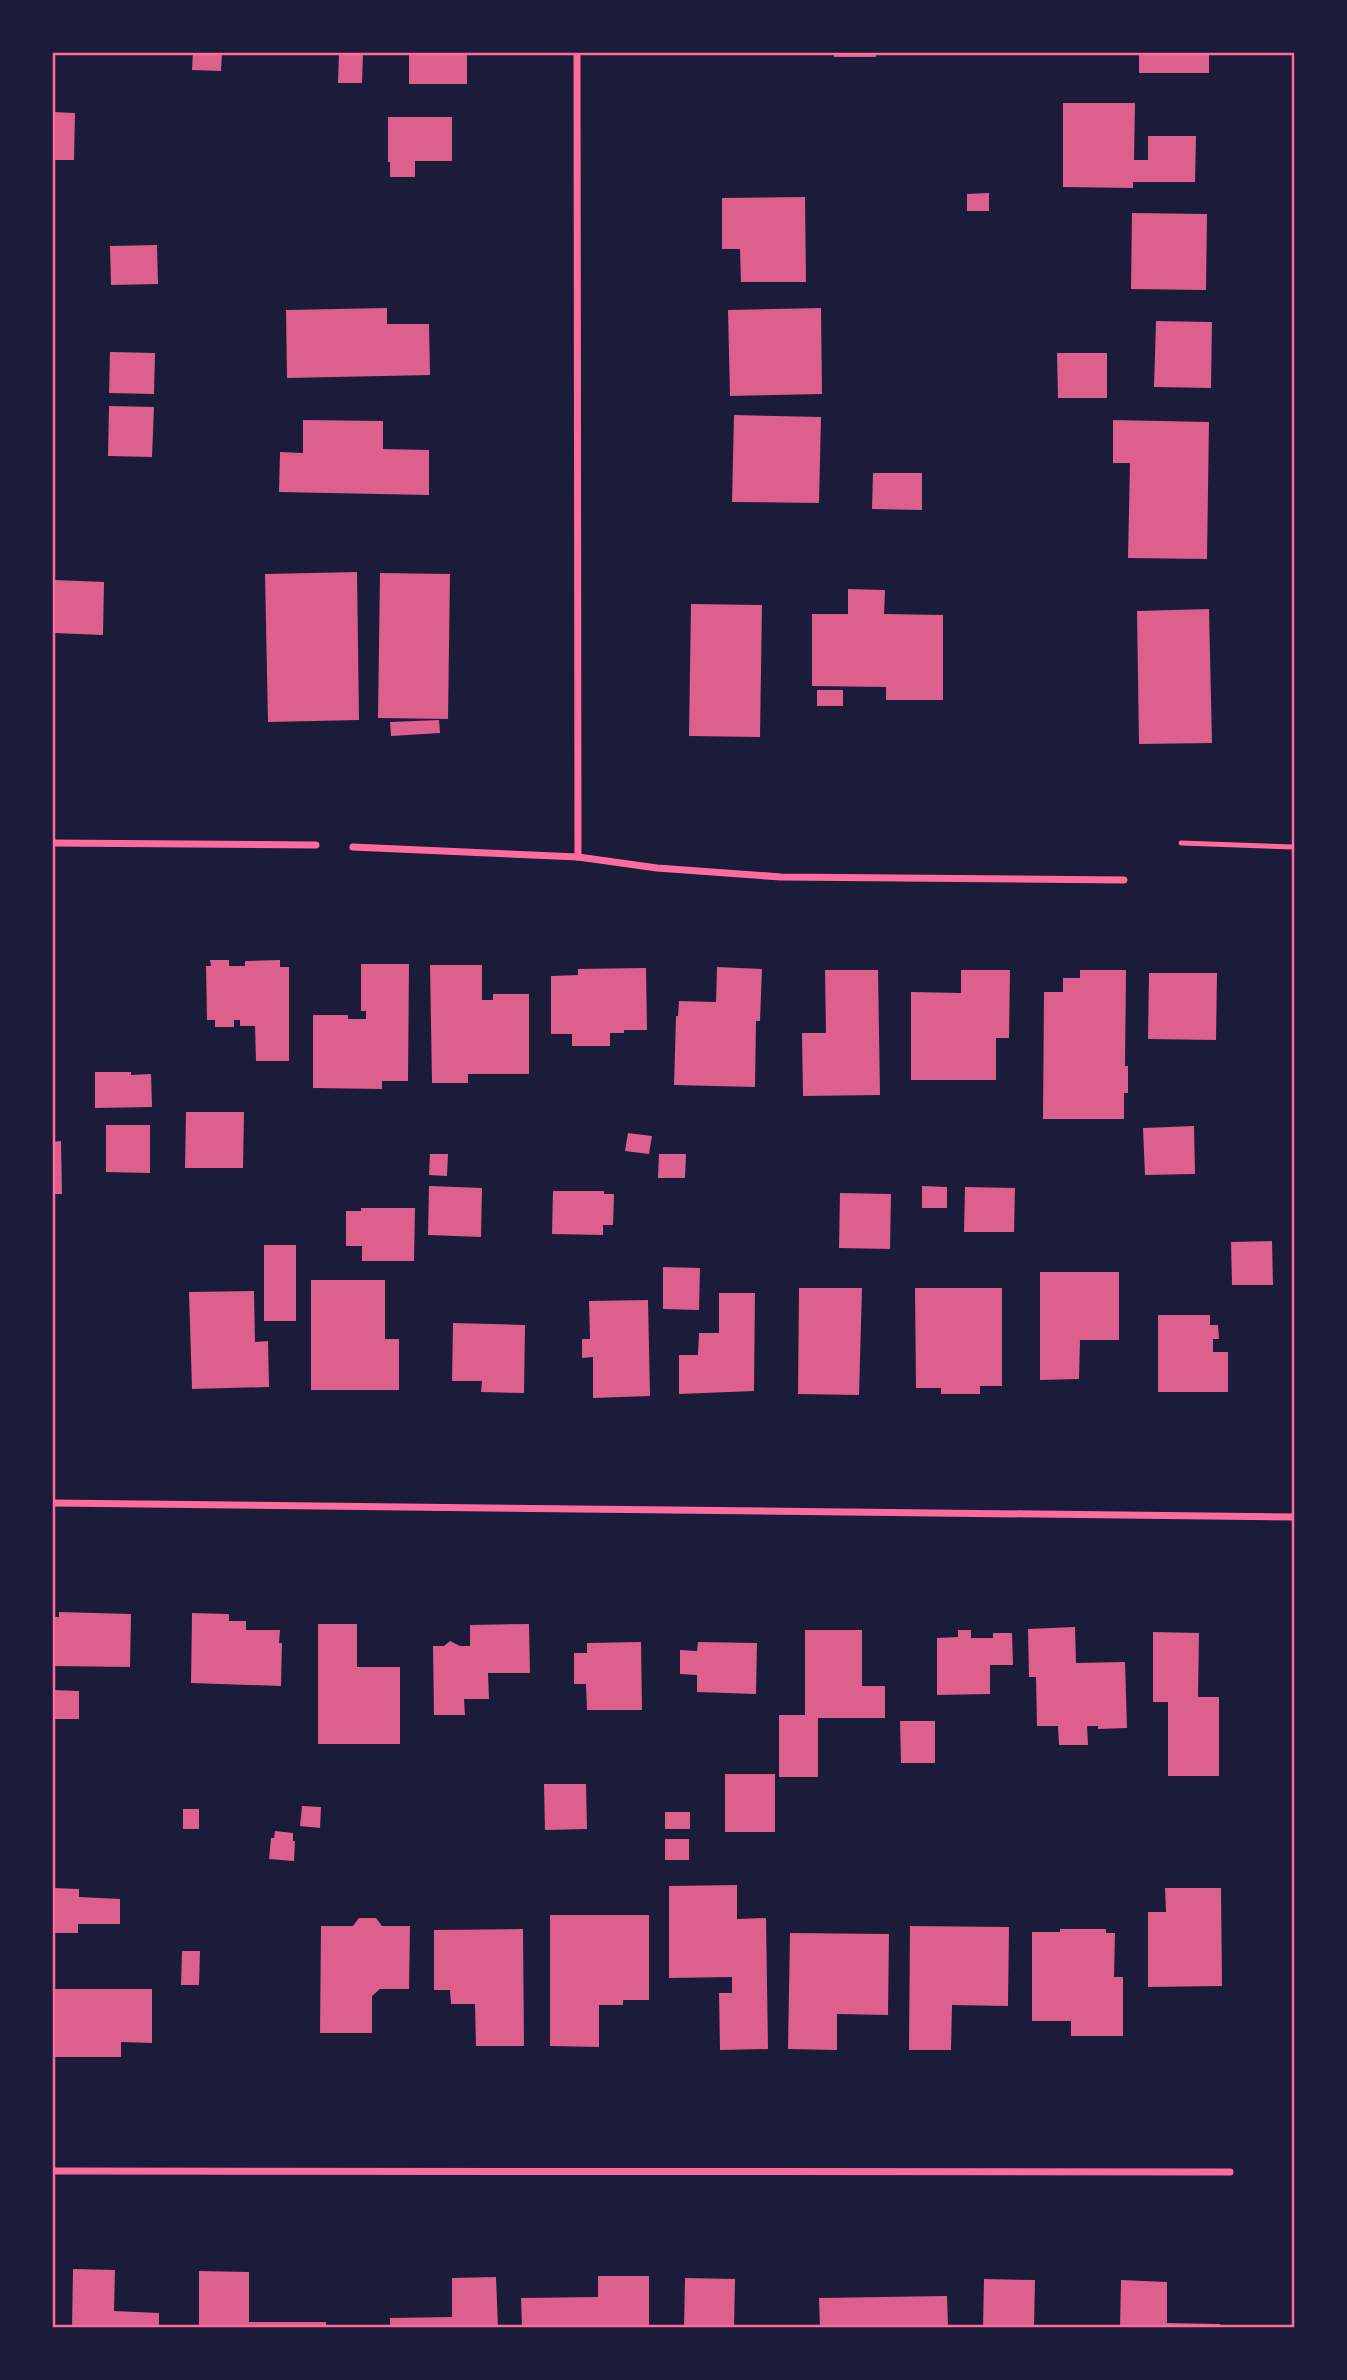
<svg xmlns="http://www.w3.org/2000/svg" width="1347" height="2380" font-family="'Open Sans',sans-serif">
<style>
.building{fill:#dd5f8e}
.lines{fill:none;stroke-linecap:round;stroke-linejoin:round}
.service{stroke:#ff6b9d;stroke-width:5}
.minor{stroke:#ff6b9d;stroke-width:7}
.neatline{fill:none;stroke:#ff6b9d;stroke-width:2.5}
</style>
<rect width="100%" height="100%" fill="#1b1b3a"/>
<g class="building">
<path d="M193,52H222L221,71L192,70Z"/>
<path d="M339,52H363L362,83H338Z"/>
<rect x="409" y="52" width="58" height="32"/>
<rect x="834" y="52" width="42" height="5"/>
<rect x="1139" y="52" width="70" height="21"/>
<path d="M1063,103H1135L1134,160H1148V136H1196L1195,182H1133V188L1063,187Z"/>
<path d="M52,112L75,113L74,160H52Z"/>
<path d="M388,117H452V161H415V177H390V162H388Z"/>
<path d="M989,193V211H967V194Z"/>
<path d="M805,197L806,282H741L740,249H722V198Z"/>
<path d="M1132,213L1207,214L1206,290L1131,289Z"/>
<path d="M157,245L158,284L111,285L110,246Z"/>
<path d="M387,308V324H429L430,375L287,378L286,310Z"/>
<path d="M821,308L822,394L730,396L728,310Z"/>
<path d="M1156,321L1212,322L1211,388L1154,387Z"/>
<path d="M110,352L155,353L154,394L109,393Z"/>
<path d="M1057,353H1107V398H1058Z"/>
<path d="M109,406L154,407L152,457L108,456Z"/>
<path d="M734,415L821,417L819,503L732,502Z"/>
<path d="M303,420L383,421V449L429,450V495L279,492L280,452L303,453Z"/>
<path d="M1113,420L1209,422L1207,559L1128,558L1130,463H1113Z"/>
<path d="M873,473H922V510L872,509Z"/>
<path d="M357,572L359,720L268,722L265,574Z"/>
<path d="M380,573L450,574L448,719L378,718Z"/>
<path d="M55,580L104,582L103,635L53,633Z"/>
<path d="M848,589L885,590L884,614L943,615V700H886V687L812,686V614H848Z"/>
<path d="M691,604L762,605L760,737L689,736Z"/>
<path d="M1209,609L1212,743L1139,744L1137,611Z"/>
<rect x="817" y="690" width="26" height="16"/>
<path d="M439,720L440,733L391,736L390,722Z"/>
<path d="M210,960H229V966H245V961L280,960V967H289V1061H256L255,1026H240V1020H234V1027H215V1020H207L206,966H211Z"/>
<path d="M361,964H409L408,1081H382V1089L313,1088V1015H348V1019H366V1011H361Z"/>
<path d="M430,965H482V1000H493V994H529V1074H468V1083H432Z"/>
<path d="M717,967L762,969L760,1021H756L755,1087L674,1085L676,1016H678L679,1001L716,1002Z"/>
<path d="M646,968L647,1030H624V1033H610V1046H572V1034H551V976L578,975V969Z"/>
<path d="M825,970H878L880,1095L803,1096L802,1033H826Z"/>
<path d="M961,970H1010L1009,1038H996V1080H911V992L961,993Z"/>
<path d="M1080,970H1126L1125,1066H1128V1093H1124V1119H1043L1044,992H1063V978H1080Z"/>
<path d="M1149,973H1217L1216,1040L1148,1039Z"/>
<path d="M95,1072H131V1075L151,1074L152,1107L95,1108Z"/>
<path d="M186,1112H244L243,1168H185Z"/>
<path d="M106,1125H150V1173L106,1172Z"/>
<path d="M1194,1126L1195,1174L1145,1175L1143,1128Z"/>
<path d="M628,1133L652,1136L649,1154L625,1151Z"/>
<path d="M61,1141L62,1194H52V1142Z"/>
<path d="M430,1154H448L447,1176L429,1175Z"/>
<path d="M659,1154H686L685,1178H658Z"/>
<path d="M429,1186L482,1188L481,1237L428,1235Z"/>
<path d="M922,1186L947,1187V1208H922Z"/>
<path d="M965,1187L1015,1188L1014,1232H964Z"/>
<path d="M553,1191H604V1194H614L613,1225H603V1235L552,1234Z"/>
<path d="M840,1193L891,1194L890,1249L839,1248Z"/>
<path d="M361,1208H415L414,1261H362V1246H346V1211H361Z"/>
<path d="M1272,1241L1273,1285H1232L1231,1242Z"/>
<rect x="264" y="1245" width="32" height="76"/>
<path d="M663,1267L700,1268L699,1310L663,1309Z"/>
<path d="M1040,1272H1119V1340H1080L1079,1379L1040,1380Z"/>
<path d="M311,1280H385V1339H399V1390H311Z"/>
<path d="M799,1288H862L859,1395L798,1394Z"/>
<path d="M915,1288H1002V1386H980V1394H941V1388H916Z"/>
<path d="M254,1291L255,1342L268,1341L269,1387L192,1389L189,1292Z"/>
<path d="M719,1293H755L754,1391L679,1394V1355H698L699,1333H719Z"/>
<path d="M648,1300L650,1396L593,1398V1357L582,1358V1339H590L589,1301Z"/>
<path d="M1158,1315H1210V1325H1218L1219,1339H1213V1352H1228V1392H1158Z"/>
<path d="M453,1323L525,1325L524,1393L481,1392L482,1381H452Z"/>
<path d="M59,1612L131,1614L130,1667L52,1666V1617H59Z"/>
<path d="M192,1613L229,1614V1621H246V1630H280L279,1643H282L281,1686L191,1683Z"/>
<path d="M318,1624H357V1667H400V1744H318Z"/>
<path d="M529,1624L530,1673H488L489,1699H464L465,1715H434L433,1646H444L450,1641L460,1646H470V1625Z"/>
<path d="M1075,1627L1076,1663L1125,1662L1127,1728L1098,1729V1726H1087L1088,1745H1059L1058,1726H1037L1036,1677H1029L1028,1629Z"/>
<path d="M805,1630H862V1686H885V1718H818V1777H779V1715H805Z"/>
<path d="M958,1630H971V1638H993V1633H1012L1013,1665H990V1694L937,1695V1638L958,1637Z"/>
<path d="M1153,1632L1199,1633L1198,1697H1219V1776H1168V1702H1153Z"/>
<path d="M641,1642L642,1710H587L586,1684H574V1653H587V1643Z"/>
<path d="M698,1642L757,1643L756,1694L697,1692V1675L680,1674V1650L697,1651Z"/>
<path d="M52,1690L79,1691V1719H52Z"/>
<path d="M900,1721H935V1763H901Z"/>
<rect x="725" y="1774" width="50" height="58"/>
<path d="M544,1784H586L587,1829L545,1830Z"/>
<path d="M302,1806L321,1807L320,1828L300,1826Z"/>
<rect x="183" y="1809" width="16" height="20"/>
<rect x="665" y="1812" width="25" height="17"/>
<path d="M275,1831L293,1833V1841H295L294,1861L269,1859L271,1838H274Z"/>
<rect x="665" y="1839" width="24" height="21"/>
<path d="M737,1885V1919L766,1918L768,2049L720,2050L719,1993H732V1977L669,1978V1886Z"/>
<path d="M52,1888L79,1889V1897L120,1899V1924H78V1933H52Z"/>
<path d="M1165,1888H1221L1222,1986L1148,1987V1912H1166Z"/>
<path d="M550,1915H649V2000H623V2005H599V2047L550,2046Z"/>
<path d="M359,1918H376L382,1926H410L409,1989H380L372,1996V2033H320L321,1926H353Z"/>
<path d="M910,1926L1009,1927L1008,2006L952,2005L951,2050H909Z"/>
<path d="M523,1929L524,2046H476L475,2004H451L450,1990H434V1930Z"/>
<path d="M1060,1929H1106V1933H1115L1114,1977H1123V2036H1071V2021H1032V1932H1060Z"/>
<path d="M790,1933L889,1934L888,2015L837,2014V2050L788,2049Z"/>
<path d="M182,1951H200L199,1985H181Z"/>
<path d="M52,1989H152V2043L121,2042V2057H52Z"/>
<path d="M73,2269L115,2270L114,2311L159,2313V2328H72Z"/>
<path d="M199,2271L249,2272V2322H326V2328H199Z"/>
<path d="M598,2276H649V2328H522L521,2298L598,2297Z"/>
<path d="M496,2277L498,2328H390V2318L452,2317V2278Z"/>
<path d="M685,2278L735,2279L734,2328H684Z"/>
<path d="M984,2279L1035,2280L1034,2328H983Z"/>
<path d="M1121,2280L1167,2282V2323L1220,2324V2328H1120Z"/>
<path d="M947,2296L948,2328H820L819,2298Z"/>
</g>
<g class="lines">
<path class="service" d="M1181,843L1294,847"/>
<g class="minor">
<path d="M577,52L578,857"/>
<path d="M52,843L316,845"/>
<path d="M353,847L578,857L657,868L781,877L1124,880"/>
<path d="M52,1503L1294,1517"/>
<path d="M52,2171L1230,2172"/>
</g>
</g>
<rect width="1347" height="2380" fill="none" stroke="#1b1b3a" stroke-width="108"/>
<rect x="54" y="54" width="1239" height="2272" class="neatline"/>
</svg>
